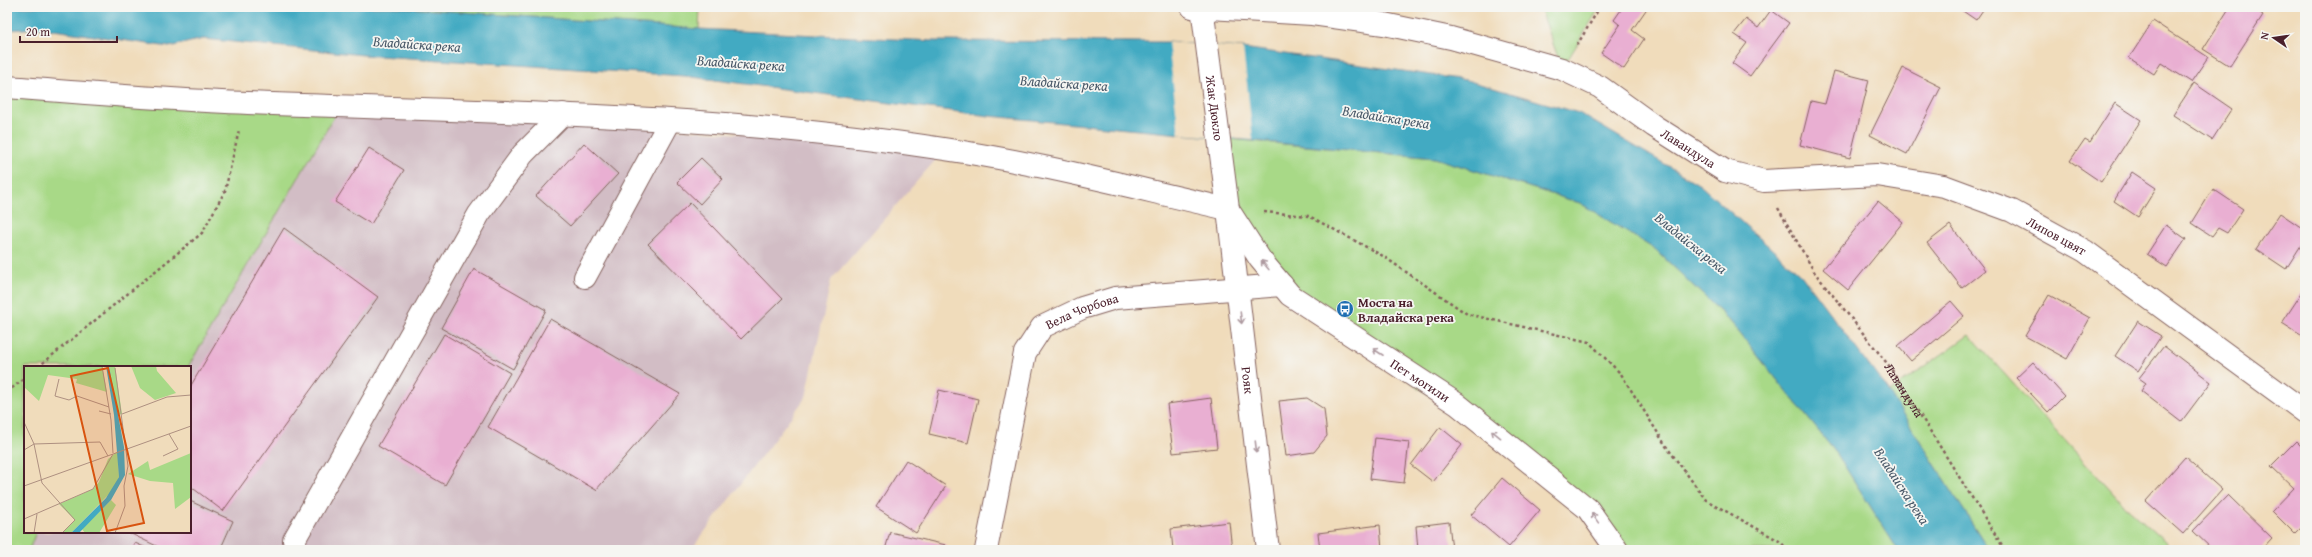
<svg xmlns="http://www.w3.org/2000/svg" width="2312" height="557" font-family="'Gentium Book Plus',serif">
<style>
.industrial{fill:#d2bdc5}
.green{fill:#a8d987;stroke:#797c59}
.water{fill:#42aac2;stroke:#466476}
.pier{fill:#f0dcbb}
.building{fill:#e9afd2}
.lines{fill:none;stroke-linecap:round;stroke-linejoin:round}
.minor-casing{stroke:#84615d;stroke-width:24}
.path{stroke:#84615d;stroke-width:2.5;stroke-dasharray:3 3;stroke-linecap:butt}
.minor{stroke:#fff;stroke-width:22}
.oneway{stroke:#ae9aa0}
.labels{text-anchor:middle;stroke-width:3.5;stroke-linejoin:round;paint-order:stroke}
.street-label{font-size:13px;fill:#4a1f2b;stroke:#f6f6f2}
.poi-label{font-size:13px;font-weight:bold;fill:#4a1f2b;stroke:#f6f6f2;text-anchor:start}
.water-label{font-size:14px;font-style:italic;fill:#475767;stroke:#f6f6f2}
.inset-road{fill:none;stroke:#ae9081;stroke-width:1}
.view{fill:#d8530f;fill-opacity:0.15;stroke:#d8530f;stroke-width:2}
.inset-edge{fill:none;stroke:#4a1f2b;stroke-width:2}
</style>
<rect width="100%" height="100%" fill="#f6f6f2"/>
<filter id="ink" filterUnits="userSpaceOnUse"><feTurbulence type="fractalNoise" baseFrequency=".025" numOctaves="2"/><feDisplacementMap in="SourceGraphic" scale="8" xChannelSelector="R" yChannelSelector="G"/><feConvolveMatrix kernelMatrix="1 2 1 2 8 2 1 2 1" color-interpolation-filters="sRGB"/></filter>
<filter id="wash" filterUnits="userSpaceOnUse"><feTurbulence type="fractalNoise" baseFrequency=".012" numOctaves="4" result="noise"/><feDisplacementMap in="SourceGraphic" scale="16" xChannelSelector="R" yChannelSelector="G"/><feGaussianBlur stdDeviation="0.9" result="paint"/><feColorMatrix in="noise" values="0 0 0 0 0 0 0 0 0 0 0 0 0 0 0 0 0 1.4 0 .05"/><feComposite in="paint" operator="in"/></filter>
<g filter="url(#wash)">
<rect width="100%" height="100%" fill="#f0dcbb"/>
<path class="industrial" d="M341,105L945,149L831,280L806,397L691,550H29L36,532H190V367H188Z"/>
<g class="green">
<path d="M393,7H700L699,29Z"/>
<path d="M1540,7H1600L1562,69Z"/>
<path d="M7,87L341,105L188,367H25V532H36L29,550H7Z"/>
<path d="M1218,138L1435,158L1580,203L1656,250L1729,320L1837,454L1898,550H1617L1588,509L1290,295L1228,209Z"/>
<path d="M1969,335L2121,502L2175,550H1989L1889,392Z"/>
</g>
<path class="water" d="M7,7H393L699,29L934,41L1168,42L1243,48L1466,80L1579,113L1700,185L1801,275L1889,392L1989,550H1898L1837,454L1729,320L1656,250L1580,203L1435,158L989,116L684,76L363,55L203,39L169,47L40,28L7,30Z"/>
<path class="pier" d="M1168,42L1243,48L1253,140L1179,134Z"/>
<g id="blocks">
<g class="building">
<path d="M1623,7H1648L1632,30L1644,39L1624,69L1601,53L1620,25L1614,20Z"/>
<path d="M1957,7H1985L1976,20Z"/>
<path d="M2230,7H2252L2263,15L2230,66L2203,49Z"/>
<path d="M1771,10L1789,23L1750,76L1732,63L1747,43L1734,34L1746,19L1758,28Z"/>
<path d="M2153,21L2208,57L2191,82L2161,63L2154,74L2129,58Z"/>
<path d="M1903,68L1941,87L1907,154L1870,135Z"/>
<path d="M1834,71L1869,80L1850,158L1800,145L1811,101L1825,104Z"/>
<path d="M2194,83L2232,109L2212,140L2173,115Z"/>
<path d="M2115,103L2141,120L2101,182L2070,161L2085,139L2090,142Z"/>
<path d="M584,143L618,174L570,226L536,196Z"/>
<path d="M369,148L404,170L371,224L335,202Z"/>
<path d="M701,158L723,179L700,204L677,182Z"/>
<path d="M2132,172L2156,188L2138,217L2114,201Z"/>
<path d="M2213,189L2243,209L2227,233L2218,228L2212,236L2192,223Z"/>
<path d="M1878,201L1903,222L1848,290L1823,269Z"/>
<path d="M690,203L782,299L741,339L648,244Z"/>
<path d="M2280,213L2305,230V239L2286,269L2256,249Z"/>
<path d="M1950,225L1985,270L1962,288L1927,243Z"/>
<path d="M2166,225L2186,239L2167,267L2147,254Z"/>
<path d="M284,228L378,297L223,511L190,486V387Z"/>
<path d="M474,269L546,310L513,369L441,328Z"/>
<path d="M2305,288V337H2304L2282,323Z"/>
<path d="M2049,295L2090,318L2067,359L2025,336Z"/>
<path d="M1951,301L1964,316L1911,361L1898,346Z"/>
<path d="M550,319L680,394L596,490L488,427Z"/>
<path d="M2138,321L2161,336L2138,371L2115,356Z"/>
<path d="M444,334L510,373L445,485L378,446Z"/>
<path d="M2164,346L2211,382L2181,422L2141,391L2146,383L2139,378Z"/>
<path d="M2033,362L2064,396L2048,412L2016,378Z"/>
<path d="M939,390L978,399L968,443L929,434Z"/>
<path d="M1211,398L1217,448L1173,453L1167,404Z"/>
<path d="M1307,398L1324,409L1327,436L1314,452L1286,456L1279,401Z"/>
<path d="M1440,427L1462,445L1433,482L1411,465Z"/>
<path d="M1375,438L1409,442L1404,483L1370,479Z"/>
<path d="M2296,441L2305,450V524L2295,534L2272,511L2294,488L2271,466Z"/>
<path d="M2185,457L2222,490L2183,534L2146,501Z"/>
<path d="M906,460L946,486L916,533L876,507Z"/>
<path d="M1502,478L1540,510L1509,547L1471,515Z"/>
<path d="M2228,495L2272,538L2261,550H2213L2193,531Z"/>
<path d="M190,501L233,521L220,550H165L127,532H190Z"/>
<path d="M1229,522L1232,550H1173L1171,529Z"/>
<path d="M1449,522L1452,550H1418L1416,526Z"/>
<path d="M1380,525L1382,550H1320L1318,533Z"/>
<path d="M890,532L946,545L945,550H885Z"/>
<path d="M135,543L151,550H132Z"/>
</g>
</g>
</g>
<g filter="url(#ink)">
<use href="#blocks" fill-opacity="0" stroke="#84615d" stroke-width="1"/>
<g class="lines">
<g class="minor-casing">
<g id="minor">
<path id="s2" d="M1192,7L1312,14L1384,24L1451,38L1562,69L1600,87L1654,126L1725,171L1764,181L1877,175L1944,186L2012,211L2085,251L2305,412"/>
<path id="s3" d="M1202,7L1228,209L1268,550"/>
<path d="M7,87C87,93 167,100 248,103C480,112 714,113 944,149C1040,163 1134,188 1228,209"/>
<path id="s4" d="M1231,214L1260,259L1290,295L1457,404L1588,509L1617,550"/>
<path d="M585,277L670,121"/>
<path d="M297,550L294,540L479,214L523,154L563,114"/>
<path id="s5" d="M986,550L1025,353L1042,327L1082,308L1115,298L1282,285"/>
</g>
</g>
<g class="path">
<path d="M1577,45L1600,7"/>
<path id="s1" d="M1778,208L1815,273L1890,367L2005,550"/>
<path d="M1264,212L1309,216L1383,256L1467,314L1589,342L1621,374L1666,446L1706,500L1781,542L1787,550"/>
<path d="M38,367L202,233L225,191L239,130"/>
<path d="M7,392L25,378"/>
</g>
<use href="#minor" class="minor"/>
</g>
<defs><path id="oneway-shaft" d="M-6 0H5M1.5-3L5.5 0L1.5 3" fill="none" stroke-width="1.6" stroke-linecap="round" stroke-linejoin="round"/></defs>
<g class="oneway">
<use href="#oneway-shaft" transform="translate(1265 265) rotate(-130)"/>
<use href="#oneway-shaft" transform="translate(1241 318) rotate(83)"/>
<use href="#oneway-shaft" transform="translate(1378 352) rotate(-147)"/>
<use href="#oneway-shaft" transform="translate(1496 434) rotate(-141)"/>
<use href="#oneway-shaft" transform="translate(1256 447) rotate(83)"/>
<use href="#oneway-shaft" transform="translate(1595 518) rotate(-125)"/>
</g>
</g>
<defs>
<g id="bus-disc" transform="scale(0.9)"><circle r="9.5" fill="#1f6fb2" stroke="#f6f6f2"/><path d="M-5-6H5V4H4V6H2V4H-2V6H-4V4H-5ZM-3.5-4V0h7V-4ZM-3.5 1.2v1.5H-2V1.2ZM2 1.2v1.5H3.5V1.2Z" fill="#fff"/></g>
</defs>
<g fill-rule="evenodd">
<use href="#bus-disc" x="1345" y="309"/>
</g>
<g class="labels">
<g class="street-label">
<text dy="5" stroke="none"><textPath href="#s3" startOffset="102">Жак Дюкло</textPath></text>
<text dy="5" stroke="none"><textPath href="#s2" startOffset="526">Лавандула</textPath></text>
<text dy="5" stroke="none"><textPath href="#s2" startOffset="914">Липов цвят</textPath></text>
<text dy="5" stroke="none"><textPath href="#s5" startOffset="275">Вела Чорбова</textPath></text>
<text dy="5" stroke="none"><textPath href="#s3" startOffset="376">Рояк</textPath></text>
<text dy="5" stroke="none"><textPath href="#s4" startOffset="256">Пет могили</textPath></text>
<text dy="5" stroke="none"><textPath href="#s1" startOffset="222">Лавандула</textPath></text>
</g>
<g class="poi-label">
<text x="1358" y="307">Моста на<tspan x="1358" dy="15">Владайска река</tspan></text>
</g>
<g class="water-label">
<text transform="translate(417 44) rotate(4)" y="5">Владайска река</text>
<text transform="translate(741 63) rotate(4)" y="5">Владайска река</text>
<text transform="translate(1064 83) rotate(4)" y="5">Владайска река</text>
<text transform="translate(1386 117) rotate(9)" y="5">Владайска река</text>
<text transform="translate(1691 243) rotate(39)" y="5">Владайска река</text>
<text transform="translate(1902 486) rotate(57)" y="5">Владайска река</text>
</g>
</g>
<g transform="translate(24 366)">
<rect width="167" height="167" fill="#f0dcbb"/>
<path d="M0,0H78L83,26L52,17L53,13L24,9L15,35L0,21ZM85,0H91L98,48L93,49ZM107,0H132L133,5L152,27L131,34L116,22ZM94,85L95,111L90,123L47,167H38L51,154L35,138L69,123L75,116L84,93ZM167,87V131L151,143L149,117L126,115L104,108L124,95L126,104ZM87,134L92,139L75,167H61L58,163Z" fill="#a8d987"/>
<path d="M82,0H85L100,81L101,109L87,134L55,167H47L82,132L95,111L90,49Z" fill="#42aac2"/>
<path class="inset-road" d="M78,0L87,54L89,87M35,13L31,30L45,34L53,30L85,41M75,45L87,48M98,48L143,31L167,29M0,56L10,78L18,117L51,154L38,167M0,84L10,78L76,76L84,90M139,90L154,83L145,68M0,120L167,60M0,153L69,123L89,88M10,167L13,148M91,167L101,140L100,120L104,100L91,2"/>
<path class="view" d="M84,2L120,157L83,165L47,10Z"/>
<rect width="167" height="167" class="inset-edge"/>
</g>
<rect width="2312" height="557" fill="none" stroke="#f6f6f2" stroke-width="24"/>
<g transform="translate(2274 38) rotate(283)" stroke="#f6f6f2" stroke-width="3" paint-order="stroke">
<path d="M0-3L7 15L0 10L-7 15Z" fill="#4a1f2b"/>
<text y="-6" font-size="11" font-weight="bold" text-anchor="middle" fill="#4a1f2b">N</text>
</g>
<path d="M20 36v6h97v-6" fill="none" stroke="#4a1f2b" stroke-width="2"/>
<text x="26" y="36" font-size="12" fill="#4a1f2b" stroke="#f6f6f2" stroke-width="3" paint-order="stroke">20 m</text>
</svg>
